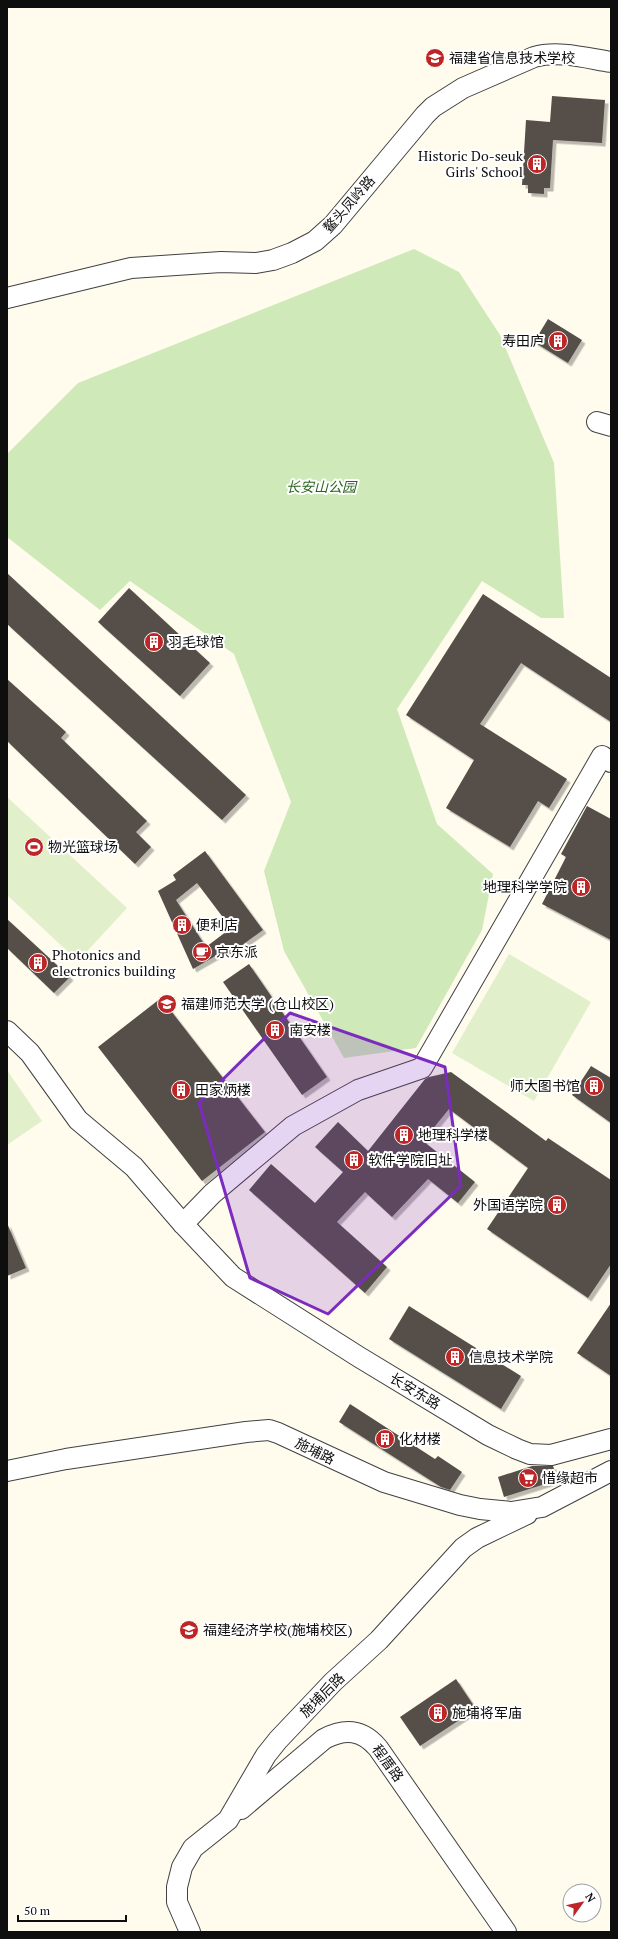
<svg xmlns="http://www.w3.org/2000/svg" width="618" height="1939" font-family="'PT Serif','Noto Sans SC',serif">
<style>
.green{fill:#cfe9b8}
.pitch{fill:#e1f0ca}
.building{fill:#564f4a;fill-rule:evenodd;filter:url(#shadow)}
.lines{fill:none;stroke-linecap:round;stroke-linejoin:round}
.minor-casing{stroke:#414141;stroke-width:22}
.minor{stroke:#fff;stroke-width:20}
.marked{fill:#7b2cbf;fill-opacity:0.2;stroke:#7b2cbf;stroke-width:3;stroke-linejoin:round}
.labels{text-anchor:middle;stroke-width:4;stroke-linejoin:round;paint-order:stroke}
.poi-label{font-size:14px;fill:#0e0e0e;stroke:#fff;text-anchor:start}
.street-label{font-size:14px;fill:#0e0e0e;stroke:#fff}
.park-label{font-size:14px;font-style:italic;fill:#2a651e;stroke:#fff}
</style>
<defs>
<filter id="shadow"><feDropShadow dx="3.5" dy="3.5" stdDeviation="0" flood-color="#0004"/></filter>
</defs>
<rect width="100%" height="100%" fill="#fffcee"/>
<path class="green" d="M414,249L459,272L500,335L554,463L564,618H541L482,581L397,709L437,824L493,874L482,930L416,1048L344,1058L284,951L264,871L291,802L234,654L130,581L100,610L7,537V454L78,383Z"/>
<g class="pitch">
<path d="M7,797L127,908L78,961L7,895Z"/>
<path d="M509,954L591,1002L534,1101L452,1053Z"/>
<path d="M7,1070L42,1121L7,1145Z"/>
</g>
<g class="building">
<path d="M552,96L605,100L602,143L553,140L550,188H544V194L528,193V185H522L526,120L550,122Z"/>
<path d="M548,319L582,340L568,363L534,342Z"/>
<path d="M7,573L246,795L222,820L7,624Z"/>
<path d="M129,588L210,663L180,696L98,622Z"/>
<path d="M483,594L611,678V722L521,663L480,724L567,779L549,808L538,801L510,847L446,808L474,760L406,715Z"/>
<path d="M7,679L66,732L61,738L147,821L136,832L151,847L135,864L7,741Z"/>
<path d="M587,806L611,819V940L542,904L566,857L561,854Z"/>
<path d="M205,851L263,930L230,954L226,950L193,969L158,891L176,880L173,875ZM197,883L231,928L206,947L176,900Z"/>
<path d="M7,919L70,977L54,993L7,948Z"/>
<path d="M249,964L327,1077L302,1095L223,982Z"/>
<path d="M161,998L265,1132L202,1181L98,1047Z"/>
<path d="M591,1066L611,1078V1123L572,1095Z"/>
<path d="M451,1072L546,1141L548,1138L611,1180V1264L588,1298L487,1229L528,1168L449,1109L423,1141L475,1182L458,1203L428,1179L392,1217L365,1192L337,1222L387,1267L365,1293L249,1190L271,1164L315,1203L343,1172L315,1147L338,1122L368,1151L425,1079L429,1077Z"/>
<path d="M7,1223L26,1268L7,1276Z"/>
<path d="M611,1303V1376L577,1353Z"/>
<path d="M409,1306L521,1376L501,1409L389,1339Z"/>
<path d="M350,1404L435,1459L438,1456L462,1472L450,1490L441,1487L339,1422Z"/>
<path d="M532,1466H553L558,1480L504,1497L498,1477Z"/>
<path d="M456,1679L476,1709L420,1746L400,1717Z"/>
</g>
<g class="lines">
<g class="minor-casing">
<g id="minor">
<path d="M7,298L131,268L221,262L256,263L273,260L292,253L315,241L333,225L425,115L433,107L463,88L534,57C558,50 586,58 611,62"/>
<path d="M597,422L611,426"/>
<path d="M7,1031L30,1053L78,1120L134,1167L183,1224L233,1277L359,1357L488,1435L517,1449L530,1454L551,1455L611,1439"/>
<path d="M183,1224L212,1194L293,1126L358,1090L422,1068L602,756L611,762"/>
<path d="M7,1471L66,1459L246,1432L269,1430L278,1433L384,1482L460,1505L480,1509L511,1512L542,1507L611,1471"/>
<path d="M241,1809L324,1739C345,1728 362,1729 378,1748L506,1932"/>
<path d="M190,1932L177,1902V1887L182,1867L193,1848L228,1820L266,1755L278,1740L333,1682L379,1640L463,1548L477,1538L527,1514"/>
</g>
</g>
<use href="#minor" class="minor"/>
</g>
<path class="marked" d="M290,1013L445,1067L461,1186L328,1314L250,1278L199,1103Z"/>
<defs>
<g id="school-disc" transform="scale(1)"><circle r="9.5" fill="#bd2627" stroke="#fff"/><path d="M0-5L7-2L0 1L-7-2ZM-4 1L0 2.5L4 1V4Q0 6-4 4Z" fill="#fff"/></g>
<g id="building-disc" transform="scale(1)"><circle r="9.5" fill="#bd2627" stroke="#fff"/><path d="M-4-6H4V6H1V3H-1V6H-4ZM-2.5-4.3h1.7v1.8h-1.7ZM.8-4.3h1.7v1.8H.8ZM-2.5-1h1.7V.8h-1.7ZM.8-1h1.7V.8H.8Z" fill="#fff"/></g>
<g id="stadium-disc" transform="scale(1)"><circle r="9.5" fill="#bd2627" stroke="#fff"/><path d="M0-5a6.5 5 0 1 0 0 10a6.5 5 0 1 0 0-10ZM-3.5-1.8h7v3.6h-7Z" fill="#fff"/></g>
<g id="cafe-disc" transform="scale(1)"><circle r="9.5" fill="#bd2627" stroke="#fff"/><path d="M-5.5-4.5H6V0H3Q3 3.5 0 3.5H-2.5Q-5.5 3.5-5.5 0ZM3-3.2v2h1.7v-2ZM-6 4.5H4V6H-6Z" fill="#fff"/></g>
<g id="university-disc" transform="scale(1)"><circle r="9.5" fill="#bd2627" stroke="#fff"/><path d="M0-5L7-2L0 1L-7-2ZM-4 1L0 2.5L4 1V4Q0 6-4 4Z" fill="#fff"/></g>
<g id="supermarket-disc" transform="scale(1)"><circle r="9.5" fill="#bd2627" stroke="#fff"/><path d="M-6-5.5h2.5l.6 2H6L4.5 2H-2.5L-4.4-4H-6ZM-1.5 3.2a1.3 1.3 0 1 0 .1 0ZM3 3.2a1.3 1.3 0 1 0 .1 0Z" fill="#fff"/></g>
</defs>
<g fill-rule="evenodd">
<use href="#school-disc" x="435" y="58"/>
<use href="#building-disc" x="537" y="164"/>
<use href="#building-disc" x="558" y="341"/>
<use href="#building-disc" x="154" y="642"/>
<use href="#stadium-disc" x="34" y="847"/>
<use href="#building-disc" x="581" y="887"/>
<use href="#building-disc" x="182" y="925"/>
<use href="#cafe-disc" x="202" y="952"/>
<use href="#building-disc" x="38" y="963"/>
<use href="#university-disc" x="167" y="1004"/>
<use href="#building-disc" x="275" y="1030"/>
<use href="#building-disc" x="594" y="1086"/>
<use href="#building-disc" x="181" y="1090"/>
<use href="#building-disc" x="404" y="1135"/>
<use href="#building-disc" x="354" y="1160"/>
<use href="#building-disc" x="557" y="1205"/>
<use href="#building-disc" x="455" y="1357"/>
<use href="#building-disc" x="385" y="1439"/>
<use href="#supermarket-disc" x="528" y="1478"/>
<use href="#school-disc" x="189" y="1630"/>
<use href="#building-disc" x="438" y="1713"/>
</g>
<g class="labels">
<g class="poi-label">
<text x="449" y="63">福建省信息技术学校</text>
<text x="523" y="161" text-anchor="end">Historic Do-seuk<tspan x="523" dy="16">Girls' School</tspan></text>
<text x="544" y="346" text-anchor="end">寿田庐</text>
<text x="168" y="647">羽毛球馆</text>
<text x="48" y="852">物光篮球场</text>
<text x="567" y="892" text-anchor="end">地理科学学院</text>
<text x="196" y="930">便利店</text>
<text x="216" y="957">京东派</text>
<text x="52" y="960">Photonics and<tspan x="52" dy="16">electronics building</tspan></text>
<text x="181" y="1009">福建师范大学 (仓山校区)</text>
<text x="289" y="1035">南安楼</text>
<text x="580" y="1091" text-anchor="end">师大图书馆</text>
<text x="195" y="1095">田家炳楼</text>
<text x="418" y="1140">地理科学楼</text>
<text x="368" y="1165">软件学院旧址</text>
<text x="543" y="1210" text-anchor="end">外国语学院</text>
<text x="469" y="1362">信息技术学院</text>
<text x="399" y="1444">化材楼</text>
<text x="542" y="1483">惜缘超市</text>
<text x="203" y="1635">福建经济学校(施埔校区)</text>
<text x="452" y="1718">施埔将军庙</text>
</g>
<g class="street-label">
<text transform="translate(349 204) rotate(-49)" y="5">鳌头凤岭路</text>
<text transform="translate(415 1391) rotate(31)" y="5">长安东路</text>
<text transform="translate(315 1451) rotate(26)" y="5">施埔路</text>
<text transform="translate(322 1695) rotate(-45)" y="5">施埔后路</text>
<text transform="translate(388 1763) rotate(54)" y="5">程厝路</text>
</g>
<g class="park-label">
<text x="321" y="492">长安山公园</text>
</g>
</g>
<rect width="618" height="1939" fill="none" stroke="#0e0e0e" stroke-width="16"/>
<g transform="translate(582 1903) rotate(57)"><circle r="19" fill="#ffffff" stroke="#9f9f9f"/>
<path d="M0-3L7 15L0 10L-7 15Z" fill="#bd2627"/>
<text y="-6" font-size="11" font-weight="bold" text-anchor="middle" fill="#0e0e0e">N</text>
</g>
<path d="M18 1915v6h108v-6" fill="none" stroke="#0e0e0e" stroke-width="2"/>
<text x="24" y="1915" font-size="12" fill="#0e0e0e" stroke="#ffffff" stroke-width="3" paint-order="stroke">50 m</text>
</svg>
